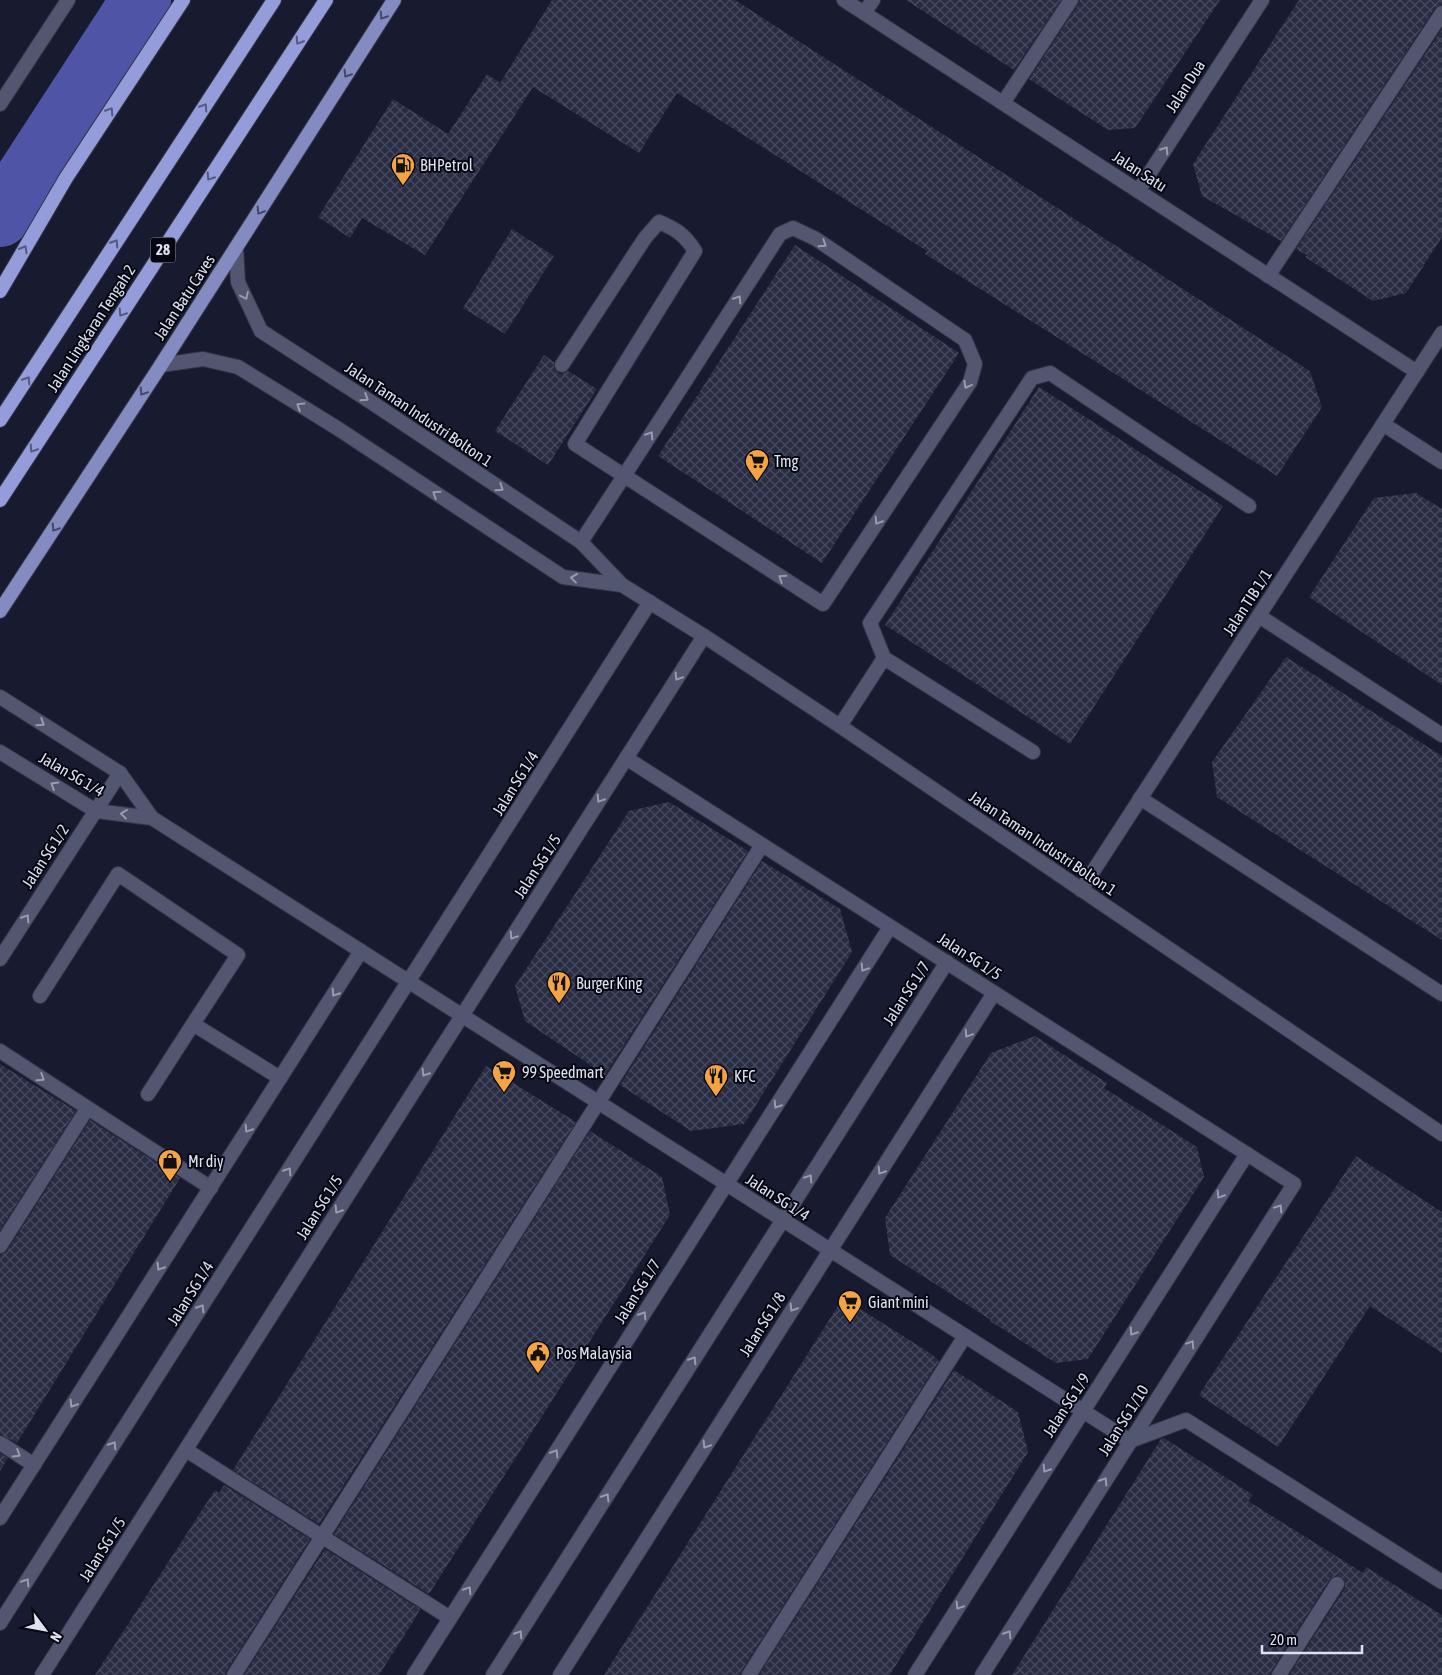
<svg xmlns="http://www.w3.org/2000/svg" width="1442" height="1675" font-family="'Asap Condensed',sans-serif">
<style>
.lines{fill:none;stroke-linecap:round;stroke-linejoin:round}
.river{stroke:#4f54a6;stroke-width:60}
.building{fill:url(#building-cross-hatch)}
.service-casing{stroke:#343547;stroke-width:16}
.minor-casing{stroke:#343547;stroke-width:16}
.tertiary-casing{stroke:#343547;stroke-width:16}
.primary-casing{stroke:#343547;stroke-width:16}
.trunk-casing{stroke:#343547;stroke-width:16}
.service{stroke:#525670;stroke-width:14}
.minor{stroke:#525670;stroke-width:14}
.tertiary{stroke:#525670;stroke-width:14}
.primary{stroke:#838bc0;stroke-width:14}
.trunk{stroke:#949dda;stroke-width:14}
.oneway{stroke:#444868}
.oneway2{stroke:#54597f}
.oneway3{stroke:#989cb0}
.labels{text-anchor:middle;stroke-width:4;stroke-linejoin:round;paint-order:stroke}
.shield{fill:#05060f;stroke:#9d9fac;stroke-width:1}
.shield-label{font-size:15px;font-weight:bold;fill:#dee1f0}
.street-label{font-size:16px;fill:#dee1f0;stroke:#05060f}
.poi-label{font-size:16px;fill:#dee1f0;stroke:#05060f;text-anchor:start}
</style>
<defs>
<pattern id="building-cross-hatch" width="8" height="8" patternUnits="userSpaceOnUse" patternTransform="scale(1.25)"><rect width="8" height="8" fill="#292d44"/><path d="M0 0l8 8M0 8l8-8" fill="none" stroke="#484b5f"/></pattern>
</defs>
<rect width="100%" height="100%" fill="#181a30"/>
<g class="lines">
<path class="river" d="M0,217L141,0"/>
</g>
<g class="building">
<path d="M552,0H735L1310,371L1322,407L1277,476L925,254L927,251L677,93L639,153L533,87L425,255L362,218L350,238L318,217L393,99L448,134L487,74L500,83Z"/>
<path d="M906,0H1061L1014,70Z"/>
<path d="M1080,0H1220L1135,128L1108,130L1029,79L1078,5Z"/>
<path d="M1299,0H1442V4L1435,8L1281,241L1202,196L1193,164Z"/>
<path d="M1442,29V237L1406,293L1373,301L1305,257L1307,255L1296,249Z"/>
<path d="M512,229L554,256L505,334L463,308Z"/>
<path d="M795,245L959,353L822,563L658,456Z"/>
<path d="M544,355L554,362V368L558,373L562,374L568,371L597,389L548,465L495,431Z"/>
<path d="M1039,387L1223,506L1070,744L885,625Z"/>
<path d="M1416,493L1442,509V685L1309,597L1374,498Z"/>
<path d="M1286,657L1442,756V940L1217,797L1212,762Z"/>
<path d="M669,802L748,851L605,1075L525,1021L515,986L629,811Z"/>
<path d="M762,861L840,909L852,952L744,1124L691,1131L620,1085Z"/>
<path d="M1035,1036L1107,1083L1104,1088L1197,1147L1204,1177L1088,1359L1056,1363L990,1321L991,1320L890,1255L885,1218L991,1053Z"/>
<path d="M0,1064L76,1111L0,1230Z"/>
<path d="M486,1066L576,1122L319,1524L233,1470Z"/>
<path d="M90,1120L180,1178L17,1443L0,1434V1255L7,1251Z"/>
<path d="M590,1131L662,1177L670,1215L429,1594L334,1534Z"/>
<path d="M1356,1156L1442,1212V1353L1370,1306L1278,1447L1199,1395Z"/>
<path d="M843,1298L933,1355L939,1361L742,1670L740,1675H604Z"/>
<path d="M954,1370L1018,1412L1028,1452L890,1675H759Z"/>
<path d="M1164,1438L1253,1495L1248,1501L1363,1573L1366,1567L1442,1615V1675H1289L1345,1588L1344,1580L1337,1575L1330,1579L1272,1670L1270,1675H1012L1161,1439Z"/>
<path d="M0,1453L8,1458L0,1471Z"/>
<path d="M224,1485L310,1539L227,1670L225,1675H95L215,1490L219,1493Z"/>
<path d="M325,1549L420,1609L416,1617L379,1675H244Z"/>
</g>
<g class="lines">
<g class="service-casing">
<g id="service">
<path d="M1003,103L1071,0"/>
<path d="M1268,276L1442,13"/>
<path d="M562,365L645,238L659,222C676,229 685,235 695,251L575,444L823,604L970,382L975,364L965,340L816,239L793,228L780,234L624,476L581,542"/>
<path d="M1259,616L1442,735"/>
<path d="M884,658L1033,752"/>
<path d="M840,726L884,658L870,623L1032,378L1050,373L1249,506"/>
<path d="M40,996L118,874L238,955L193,1024"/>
<path d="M0,1051L211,1188"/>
<path d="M148,1094L193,1024L280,1078"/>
<path d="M0,1246L87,1109"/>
<path d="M1130,1441L1186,1420L1442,1582"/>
<path d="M0,1443L34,1465"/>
<path d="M186,1450L450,1618"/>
<path d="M234,1675L762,845"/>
<path d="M749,1675L965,1336"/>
</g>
</g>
<g class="minor-casing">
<g id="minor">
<path d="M844,0L1417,372"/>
<path d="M864,13L873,0"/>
<path d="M0,104L68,0"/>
<path d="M1138,191L1262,0"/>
<path d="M1383,424L1442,462"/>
<path d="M0,697L120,773L152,818"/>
<path d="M0,752L96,811L152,818L1130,1441"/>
<path d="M626,758L1294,1184L982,1675"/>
<path d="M1140,798L1442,994"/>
<path d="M1081,890L1442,333"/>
<path d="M0,959L120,773"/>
<path d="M0,1518L361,951"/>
<path d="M0,1623L650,602"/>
<path d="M42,1675L704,636"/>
<path d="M414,1675L890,927"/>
<path d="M493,1675L947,962"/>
<path d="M560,1675L994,993"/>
<path d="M915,1675L1247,1154"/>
<path d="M1279,1675L1337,1584"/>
</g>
</g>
<g class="tertiary-casing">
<g id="tertiary">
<path d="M236,248L238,282L261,331L371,402L581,542L622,585L704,636L840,726L1442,1134"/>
<path d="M161,365L203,359L238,367L337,428L563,577L622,585"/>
</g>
</g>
<g class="primary-casing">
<path id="primary" d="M0,611L161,365L394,0"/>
</g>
<g class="trunk-casing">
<g id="trunk">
<path d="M0,291L66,178L183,0"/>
<path d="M0,420L274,0"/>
<path d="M0,500L326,0"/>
</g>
</g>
<use href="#service" class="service"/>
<use href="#minor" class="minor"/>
<use href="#tertiary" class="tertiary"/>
<use href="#primary" class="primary"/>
<use href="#trunk" class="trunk"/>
</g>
<defs><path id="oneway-chevron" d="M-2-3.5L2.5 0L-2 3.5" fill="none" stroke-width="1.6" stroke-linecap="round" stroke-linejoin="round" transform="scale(1.25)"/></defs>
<g class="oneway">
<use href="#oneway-chevron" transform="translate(383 16) rotate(123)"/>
<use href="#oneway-chevron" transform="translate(347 74) rotate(122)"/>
<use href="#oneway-chevron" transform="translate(260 211) rotate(122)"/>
<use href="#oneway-chevron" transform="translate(143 392) rotate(123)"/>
<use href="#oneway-chevron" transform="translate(55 528) rotate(123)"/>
</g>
<g class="oneway2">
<use href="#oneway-chevron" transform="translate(299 41) rotate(123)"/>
<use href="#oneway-chevron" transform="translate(204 107) rotate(-57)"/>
<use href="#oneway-chevron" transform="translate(110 111) rotate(-57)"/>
<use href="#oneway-chevron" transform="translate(210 177) rotate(123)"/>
<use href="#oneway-chevron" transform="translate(115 243) rotate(-57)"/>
<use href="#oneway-chevron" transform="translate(24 249) rotate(-60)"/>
<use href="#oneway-chevron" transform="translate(122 313) rotate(123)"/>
<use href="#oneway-chevron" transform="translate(27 380) rotate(-57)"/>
<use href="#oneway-chevron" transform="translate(33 449) rotate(123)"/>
</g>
<g class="oneway3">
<use href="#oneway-chevron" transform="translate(1165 150) rotate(-57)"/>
<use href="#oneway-chevron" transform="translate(823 244) rotate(34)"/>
<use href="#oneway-chevron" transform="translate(245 296) rotate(65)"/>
<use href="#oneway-chevron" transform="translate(738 299) rotate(-57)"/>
<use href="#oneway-chevron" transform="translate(967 385) rotate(119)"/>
<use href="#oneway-chevron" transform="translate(365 398) rotate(33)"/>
<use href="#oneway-chevron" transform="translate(300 406) rotate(-148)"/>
<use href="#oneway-chevron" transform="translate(650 435) rotate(-57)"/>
<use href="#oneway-chevron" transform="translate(500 488) rotate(34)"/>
<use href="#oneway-chevron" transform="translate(436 494) rotate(-147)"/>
<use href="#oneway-chevron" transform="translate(878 521) rotate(123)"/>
<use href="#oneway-chevron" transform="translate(574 578) rotate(-173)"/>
<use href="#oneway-chevron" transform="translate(782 578) rotate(-147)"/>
<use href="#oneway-chevron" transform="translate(678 677) rotate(122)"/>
<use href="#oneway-chevron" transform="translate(41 723) rotate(33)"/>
<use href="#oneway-chevron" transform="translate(54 785) rotate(-149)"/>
<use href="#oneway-chevron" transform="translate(600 799) rotate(123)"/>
<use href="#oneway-chevron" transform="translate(124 814) rotate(-173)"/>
<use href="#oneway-chevron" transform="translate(26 918) rotate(-57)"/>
<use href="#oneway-chevron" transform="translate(513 936) rotate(123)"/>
<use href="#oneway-chevron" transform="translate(864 968) rotate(123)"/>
<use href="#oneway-chevron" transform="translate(335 993) rotate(123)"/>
<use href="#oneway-chevron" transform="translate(968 1034) rotate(123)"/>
<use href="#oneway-chevron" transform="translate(425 1073) rotate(122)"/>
<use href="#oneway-chevron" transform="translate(41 1078) rotate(33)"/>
<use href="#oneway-chevron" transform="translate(777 1105) rotate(123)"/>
<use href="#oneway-chevron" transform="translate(248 1129) rotate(122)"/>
<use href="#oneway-chevron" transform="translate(288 1171) rotate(-58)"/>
<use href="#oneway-chevron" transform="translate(881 1171) rotate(123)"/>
<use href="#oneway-chevron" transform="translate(809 1178) rotate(-57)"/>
<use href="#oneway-chevron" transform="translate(1220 1195) rotate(123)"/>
<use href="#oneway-chevron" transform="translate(1279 1208) rotate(-57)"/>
<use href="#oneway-chevron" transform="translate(338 1210) rotate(122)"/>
<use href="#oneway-chevron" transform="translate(160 1267) rotate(122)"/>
<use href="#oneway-chevron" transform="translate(201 1308) rotate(-58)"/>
<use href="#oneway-chevron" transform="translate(793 1308) rotate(122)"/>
<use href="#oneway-chevron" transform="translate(643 1315) rotate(-58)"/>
<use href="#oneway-chevron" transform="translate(1133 1332) rotate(123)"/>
<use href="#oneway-chevron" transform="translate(1191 1344) rotate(-57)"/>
<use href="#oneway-chevron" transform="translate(693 1360) rotate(-58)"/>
<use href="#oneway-chevron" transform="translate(73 1404) rotate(122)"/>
<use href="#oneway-chevron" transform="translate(113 1445) rotate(-58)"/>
<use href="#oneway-chevron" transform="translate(706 1445) rotate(122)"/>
<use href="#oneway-chevron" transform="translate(555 1453) rotate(-58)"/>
<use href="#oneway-chevron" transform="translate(17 1454) rotate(32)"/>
<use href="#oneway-chevron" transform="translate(1046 1469) rotate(122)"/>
<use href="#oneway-chevron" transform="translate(1104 1481) rotate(-58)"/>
<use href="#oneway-chevron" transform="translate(606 1497) rotate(-58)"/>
<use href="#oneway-chevron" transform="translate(26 1582) rotate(-58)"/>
<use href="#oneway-chevron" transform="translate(468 1590) rotate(-58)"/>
<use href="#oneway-chevron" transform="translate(959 1606) rotate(122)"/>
<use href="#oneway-chevron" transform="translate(519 1634) rotate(-58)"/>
<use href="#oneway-chevron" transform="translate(1008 1634) rotate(-58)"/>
</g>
<defs>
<g id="fuel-pin" transform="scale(1.25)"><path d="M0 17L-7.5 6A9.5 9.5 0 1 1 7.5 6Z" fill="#f4a444" stroke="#05060f"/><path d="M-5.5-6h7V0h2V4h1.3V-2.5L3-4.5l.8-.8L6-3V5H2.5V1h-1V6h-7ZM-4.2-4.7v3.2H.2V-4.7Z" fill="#111"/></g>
<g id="supermarket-pin" transform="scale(1.25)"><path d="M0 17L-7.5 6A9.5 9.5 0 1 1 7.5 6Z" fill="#f4a444" stroke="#05060f"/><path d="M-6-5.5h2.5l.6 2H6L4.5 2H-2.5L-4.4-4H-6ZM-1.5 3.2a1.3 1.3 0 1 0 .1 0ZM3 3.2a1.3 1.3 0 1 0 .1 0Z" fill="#111"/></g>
<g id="restaurant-pin" transform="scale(1.25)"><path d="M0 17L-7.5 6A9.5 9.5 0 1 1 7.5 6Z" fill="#f4a444" stroke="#05060f"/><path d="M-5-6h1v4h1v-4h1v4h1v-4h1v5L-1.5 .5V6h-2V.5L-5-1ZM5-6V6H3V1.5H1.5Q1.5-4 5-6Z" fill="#111"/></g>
<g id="shop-pin" transform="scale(1.25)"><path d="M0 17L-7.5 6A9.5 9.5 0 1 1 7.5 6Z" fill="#f4a444" stroke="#05060f"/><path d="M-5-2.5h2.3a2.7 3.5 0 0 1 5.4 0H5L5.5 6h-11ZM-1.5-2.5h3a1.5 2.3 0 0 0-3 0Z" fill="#111"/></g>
<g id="civic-pin" transform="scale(1.25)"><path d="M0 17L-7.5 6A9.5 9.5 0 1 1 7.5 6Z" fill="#f4a444" stroke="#05060f"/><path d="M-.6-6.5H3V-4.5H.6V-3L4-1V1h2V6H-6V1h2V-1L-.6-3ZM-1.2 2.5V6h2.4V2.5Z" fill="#111"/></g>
</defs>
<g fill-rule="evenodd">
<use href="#fuel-pin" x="403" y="165"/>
<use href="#supermarket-pin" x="757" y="461"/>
<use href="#restaurant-pin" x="559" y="983"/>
<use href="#supermarket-pin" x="504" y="1072"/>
<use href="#restaurant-pin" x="716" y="1076"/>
<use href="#shop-pin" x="170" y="1161"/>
<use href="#supermarket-pin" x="850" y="1302"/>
<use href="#civic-pin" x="538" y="1353"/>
</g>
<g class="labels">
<rect class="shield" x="150.5" y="237.5" width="25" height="25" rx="4"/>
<g class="shield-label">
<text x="163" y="255">28</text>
</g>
<g class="street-label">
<text transform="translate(1185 86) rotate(-57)" y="6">Jalan Dua</text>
<text transform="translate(1140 171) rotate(33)" y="6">Jalan Satu</text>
<text transform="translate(184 297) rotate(-57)" y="6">Jalan Batu Caves</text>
<text transform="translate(91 328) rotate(-57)" y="6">Jalan Lingkaran Tengah 2</text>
<text transform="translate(419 414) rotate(34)" y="6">Jalan Taman Industri Bolton 1</text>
<text transform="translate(1247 602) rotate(-57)" y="6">Jalan TIB 1/1</text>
<text transform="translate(72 774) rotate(30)" y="6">Jalan SG 1/4</text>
<text transform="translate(515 783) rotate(-58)" y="6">Jalan SG 1/4</text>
<text transform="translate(1043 843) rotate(34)" y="6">Jalan Taman Industri Bolton 1</text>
<text transform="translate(45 856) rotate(-57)" y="6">Jalan SG 1/2</text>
<text transform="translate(537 866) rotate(-57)" y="6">Jalan SG 1/5</text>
<text transform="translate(970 956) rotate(33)" y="6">Jalan SG 1/5</text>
<text transform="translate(906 993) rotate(-57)" y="6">Jalan SG 1/7</text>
<text transform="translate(778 1197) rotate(33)" y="6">Jalan SG 1/4</text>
<text transform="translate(319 1207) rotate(-58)" y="6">Jalan SG 1/5</text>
<text transform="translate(637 1291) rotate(-58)" y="6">Jalan SG 1/7</text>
<text transform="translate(190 1293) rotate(-58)" y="6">Jalan SG 1/4</text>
<text transform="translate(762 1324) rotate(-58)" y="6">Jalan SG 1/8</text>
<text transform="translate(1066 1405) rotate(-57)" y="6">Jalan SG 1/9</text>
<text transform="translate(1123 1420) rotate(-58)" y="6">Jalan SG 1/10</text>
<text transform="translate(102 1549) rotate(-58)" y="6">Jalan SG 1/5</text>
</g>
<g class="poi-label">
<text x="420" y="171">BHPetrol</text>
<text x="774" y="467">Tmg</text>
<text x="576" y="989">Burger King</text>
<text x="522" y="1078">99 Speedmart</text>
<text x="734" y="1082">KFC</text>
<text x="188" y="1167">Mr diy</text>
<text x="868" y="1308">Giant mini</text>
<text x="556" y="1359">Pos Malaysia</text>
</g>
</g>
<g transform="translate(45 1630) rotate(122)" stroke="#05060f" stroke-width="4" paint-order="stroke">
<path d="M0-4L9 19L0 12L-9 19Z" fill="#dee1f0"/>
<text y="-8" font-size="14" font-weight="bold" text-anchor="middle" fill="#dee1f0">N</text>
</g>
<path d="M1262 1645v8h100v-8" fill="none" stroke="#dee1f0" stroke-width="2.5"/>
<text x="1270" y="1645" font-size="15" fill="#dee1f0" stroke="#05060f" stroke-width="4" paint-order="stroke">20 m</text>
</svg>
